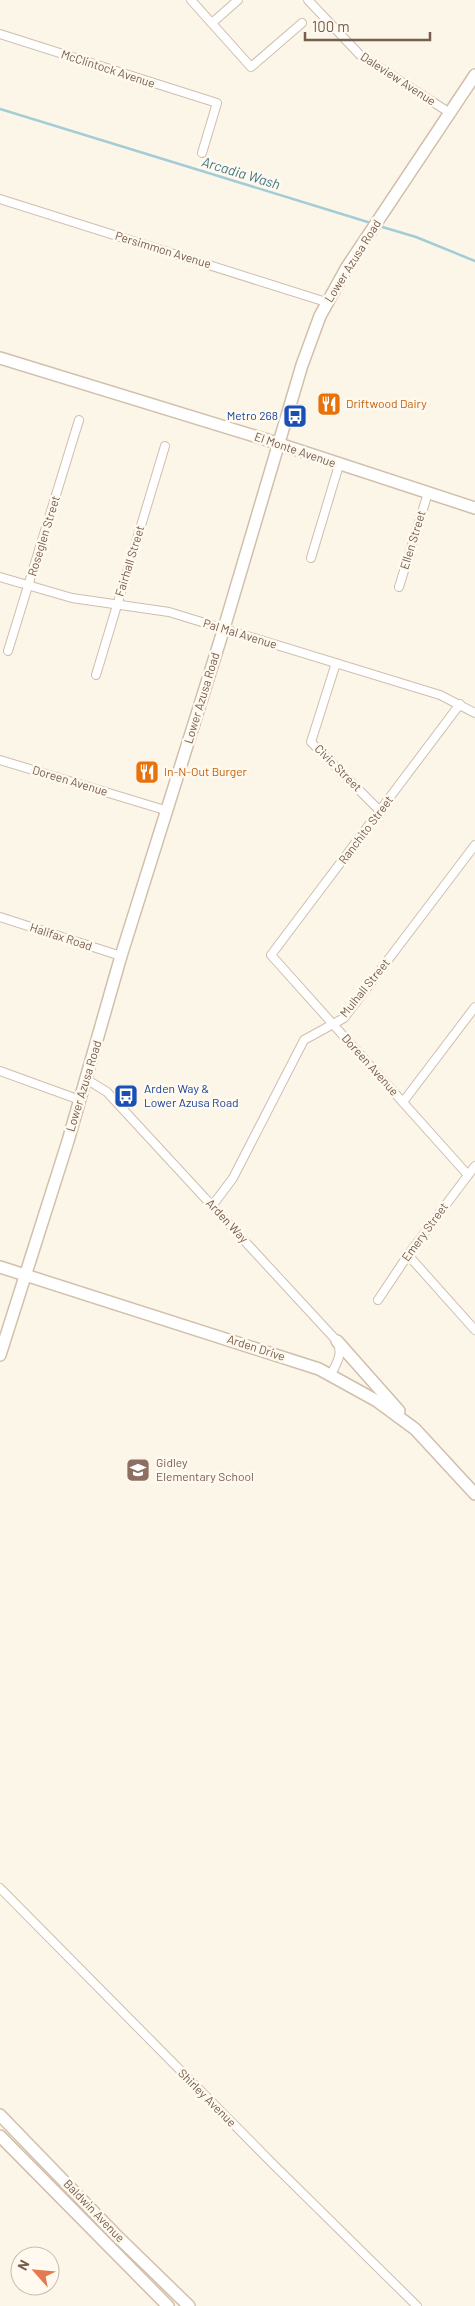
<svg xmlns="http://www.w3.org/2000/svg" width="475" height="2306" font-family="Barlow,sans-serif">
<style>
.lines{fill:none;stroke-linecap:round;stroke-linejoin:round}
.stream{stroke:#a3ccd7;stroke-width:2.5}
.street-casing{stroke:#cebeae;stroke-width:10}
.secondary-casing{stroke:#d1bfab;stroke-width:14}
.street{stroke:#fff;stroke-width:8}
.secondary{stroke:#fff;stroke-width:11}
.labels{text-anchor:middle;stroke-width:5;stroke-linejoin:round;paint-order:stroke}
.street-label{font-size:12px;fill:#765e4c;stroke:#fff9ef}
.food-label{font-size:12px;fill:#c56008;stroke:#fff9ef;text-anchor:start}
.transit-label{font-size:12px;fill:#164399;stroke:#fff9ef;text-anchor:end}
.education-label{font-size:12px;fill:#785e54;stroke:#fff9ef;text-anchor:start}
.water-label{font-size:14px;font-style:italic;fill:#467a89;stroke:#fff9ef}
</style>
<rect width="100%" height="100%" fill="#fcf6e8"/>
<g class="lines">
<g class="stream">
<path d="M0,109L371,223"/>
<path d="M379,226L416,237L475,261"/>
</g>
<g class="street-casing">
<g id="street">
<path d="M191,0L251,67L302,23"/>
<path d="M308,0L360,55L450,113"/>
<path d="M212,23L238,0"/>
<path d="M0,34L217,103L202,153"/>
<path d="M0,199L326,302"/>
<path d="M311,558L339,465"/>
<path d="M0,577L72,598L169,612L440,695L475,713"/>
<path d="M399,587L428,493"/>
<path d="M8,651L79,420"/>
<path d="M336,663L311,742L380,811"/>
<path d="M96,675L165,446"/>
<path d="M460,704L271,955L468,1175"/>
<path d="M0,760L168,811"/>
<path d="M0,917L121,956"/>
<path d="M0,1071L80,1100"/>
<path d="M86,1079L107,1092L336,1340C344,1353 337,1363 330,1376"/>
<path d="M403,1102L475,1007"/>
<path d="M212,1206L233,1178L304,1040L344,1018L475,845"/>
<path d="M408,1255L475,1330"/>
<path d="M378,1300L408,1255L475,1166"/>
<path d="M0,1888L274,2165L417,2306"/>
</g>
</g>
<g class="secondary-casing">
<g id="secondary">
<path d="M0,358L261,438L475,508"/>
<path d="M0,1267L319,1369L377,1401L415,1429L475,1494"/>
<path d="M337,1341L399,1411"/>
<path d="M0,1355L68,1141L121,956L224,628L302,365L320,316L347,267L475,75"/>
<path d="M0,2115L118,2237L189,2306"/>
<path d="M0,2136L168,2306"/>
</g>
</g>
<use href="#street" class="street"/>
<use href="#secondary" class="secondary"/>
</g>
<defs>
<g id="restaurant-square" transform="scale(1.25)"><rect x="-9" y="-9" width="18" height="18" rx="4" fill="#e8710a" stroke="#fff9ef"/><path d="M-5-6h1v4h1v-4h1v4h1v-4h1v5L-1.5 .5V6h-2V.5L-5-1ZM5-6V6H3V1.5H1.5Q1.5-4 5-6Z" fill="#fff"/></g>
<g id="bus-square" transform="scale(1.25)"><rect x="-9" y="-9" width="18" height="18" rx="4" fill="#1a4fb4" stroke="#fff9ef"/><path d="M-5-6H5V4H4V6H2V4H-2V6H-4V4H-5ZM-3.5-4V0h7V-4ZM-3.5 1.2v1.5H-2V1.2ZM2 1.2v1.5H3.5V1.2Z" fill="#fff"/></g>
<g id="school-square" transform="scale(1.25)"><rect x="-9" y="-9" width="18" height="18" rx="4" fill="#8d6e63" stroke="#fff9ef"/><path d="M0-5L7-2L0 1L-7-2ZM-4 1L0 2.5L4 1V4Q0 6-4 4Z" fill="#fff"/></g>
</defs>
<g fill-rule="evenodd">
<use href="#restaurant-square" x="329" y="404"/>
<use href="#bus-square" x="295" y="416"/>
<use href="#restaurant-square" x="147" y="772"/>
<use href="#bus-square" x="126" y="1096"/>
<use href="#school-square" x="138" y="1470"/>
</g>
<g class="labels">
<g class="street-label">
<text transform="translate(108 69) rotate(18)" y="4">McClintock Avenue</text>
<text transform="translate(398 79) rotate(33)" y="4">Daleview Avenue</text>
<text transform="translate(163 250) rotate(17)" y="4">Persimmon Avenue</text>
<text transform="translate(353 261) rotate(-58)" y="4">Lower Azusa Road</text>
<text transform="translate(295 450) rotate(19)" y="4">El Monte Avenue</text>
<text transform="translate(44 536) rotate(-73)" y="4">Roseglen Street</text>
<text transform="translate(413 540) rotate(-73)" y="4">Ellen Street</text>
<text transform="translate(130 561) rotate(-73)" y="4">Fairhall Street</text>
<text transform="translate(240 634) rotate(17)" y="4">Pal Mal Avenue</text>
<text transform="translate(202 698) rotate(-73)" y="4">Lower Azusa Road</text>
<text transform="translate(338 768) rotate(45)" y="4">Civic Street</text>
<text transform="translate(70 781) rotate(17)" y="4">Doreen Avenue</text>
<text transform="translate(366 830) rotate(-53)" y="4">Ranchito Street</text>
<text transform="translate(61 937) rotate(18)" y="4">Halifax Road</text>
<text transform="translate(365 988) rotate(-51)" y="4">Mulhall Street</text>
<text transform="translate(370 1065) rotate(48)" y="4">Doreen Avenue</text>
<text transform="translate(84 1086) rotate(-73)" y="4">Lower Azusa Road</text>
<text transform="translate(227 1221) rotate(47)" y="4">Arden Way</text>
<text transform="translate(425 1232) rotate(-54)" y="4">Emery Street</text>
<text transform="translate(256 1348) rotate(18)" y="4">Arden Drive</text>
<text transform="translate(207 2098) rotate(45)" y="4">Shirley Avenue</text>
<text transform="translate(94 2211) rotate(46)" y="4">Baldwin Avenue</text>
</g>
<g class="food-label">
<text x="346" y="408">Driftwood Dairy</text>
<text x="164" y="776">In-N-Out Burger</text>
</g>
<g class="transit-label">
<text x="278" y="420">Metro 268</text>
<text x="144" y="1093" text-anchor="start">Arden Way &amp;<tspan x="144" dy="14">Lower Azusa Road</tspan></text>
</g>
<g class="education-label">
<text x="156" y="1467">Gidley<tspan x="156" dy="14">Elementary School</tspan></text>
</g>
<g class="water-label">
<text transform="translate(241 173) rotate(17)" y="5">Arcadia Wash</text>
</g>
</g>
<g transform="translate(35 2271) rotate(297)"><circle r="24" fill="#fff9ef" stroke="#c8bbae"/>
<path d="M0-4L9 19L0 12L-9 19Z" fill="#e37a50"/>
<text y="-8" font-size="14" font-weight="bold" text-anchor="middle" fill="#765e4c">N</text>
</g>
<path d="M305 32v8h125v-8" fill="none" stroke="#765e4c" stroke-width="2.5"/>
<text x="312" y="32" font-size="15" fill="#765e4c" stroke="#fff9ef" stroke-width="4" paint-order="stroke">100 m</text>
</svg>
